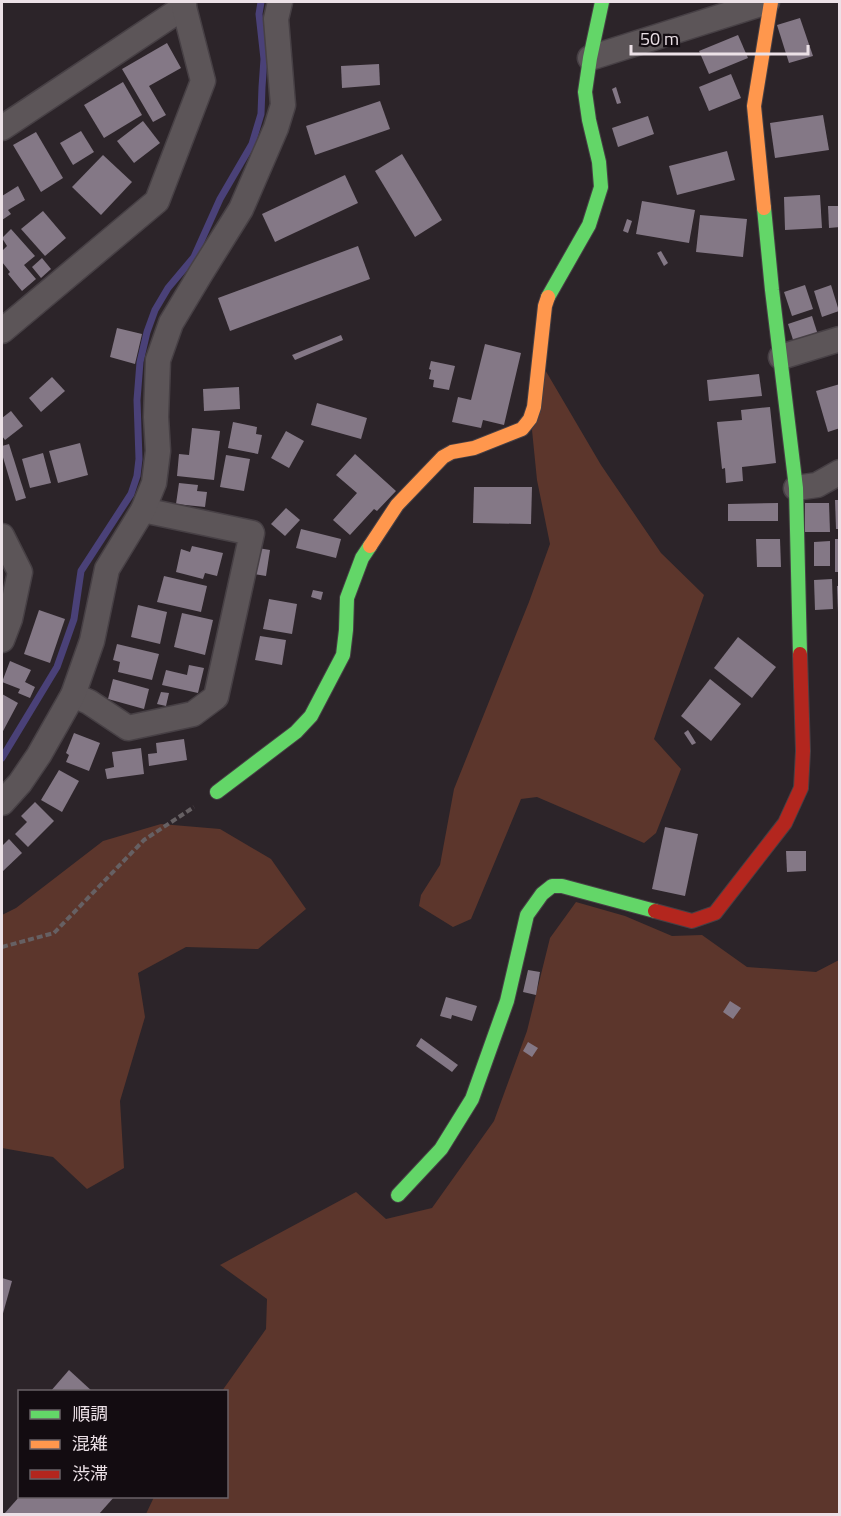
<svg xmlns="http://www.w3.org/2000/svg" width="841" height="1516" font-family="'Titillium Web','Noto Sans JP',sans-serif">
<style>
.green{fill:#5c362c}
.lines{fill:none;stroke-linecap:round;stroke-linejoin:round}
.stream{stroke:#4a4178;stroke-width:7}
.building{fill:#847886}
.street-casing{stroke:#474045;stroke-width:27}
.fast-casing{stroke:#474045;stroke-width:16}
.slow-casing{stroke:#474045;stroke-width:16}
.jam-casing{stroke:#474045;stroke-width:16}
.path{stroke:#666063;stroke-width:4;stroke-dasharray:6 3;stroke-linecap:butt}
.street{stroke:#5c5558;stroke-width:24}
.fast{stroke:#63d668;stroke-width:14}
.slow{stroke:#ff974d;stroke-width:14}
.jam{stroke:#b3261e;stroke-width:14}
</style>
<rect width="100%" height="100%" fill="#2c2429"/>
<g class="green">
<path d="M544,368L601,465L661,553L704,595L654,739L681,769L656,833L644,843L537,797L521,799L471,919L453,927L419,906L421,895L440,865L454,789L529,602L550,544L537,480L532,430Z"/>
<path d="M161,824L220,829L271,859L306,909L258,949L186,947L138,973L145,1017L120,1101L124,1168L87,1189L53,1157L2,1148V915L16,908L103,841Z"/>
<path d="M576,902L625,916L672,936L702,935L747,967L816,972L839,960V1514H146L154,1497L226,1496V1392L222,1391L266,1329L267,1299L220,1265L356,1192L386,1219L432,1208L494,1121L527,1031L550,938Z"/>
</g>
<g class="lines">
<path class="stream" d="M2,758L57,667L74,619L81,571L131,494L137,476L139,459L137,400L140,362L147,332L155,310L168,288L194,257L220,199L252,144L261,114L262,87L264,59L259,14L261,2"/>
</g>
<g class="building">
<path d="M800,18L813,56L789,63L777,25Z"/>
<path d="M738,35L748,58L709,74L699,51Z"/>
<path d="M167,43L181,68L149,86L166,115L153,122L122,69Z"/>
<path d="M379,64L380,85L342,88L341,66Z"/>
<path d="M731,74L741,98L709,111L699,87Z"/>
<path d="M123,82L142,115L104,138L84,105Z"/>
<path d="M616,87L621,103L617,104L612,89Z"/>
<path d="M380,101L390,129L315,155L306,126Z"/>
<path d="M823,115L829,150L775,158L770,123Z"/>
<path d="M648,116L654,134L618,147L612,128Z"/>
<path d="M143,121L160,143L134,163L117,141Z"/>
<path d="M81,131L94,152L73,165L60,143Z"/>
<path d="M36,132L63,178L41,192L13,145Z"/>
<path d="M727,151L735,180L677,195L669,166Z"/>
<path d="M402,154L442,220L415,237L375,171Z"/>
<path d="M103,155L132,182L101,215L72,187Z"/>
<path d="M345,175L358,203L275,242L262,214Z"/>
<path d="M18,186L25,200L8,210L11,214L2,220V196Z"/>
<path d="M820,195L822,228L785,230L784,197Z"/>
<path d="M642,201L695,210L689,243L636,234Z"/>
<path d="M828,206H840V227L829,228Z"/>
<path d="M43,211L66,238L45,256L21,229Z"/>
<path d="M700,215L747,219L743,257L696,252Z"/>
<path d="M627,219L632,221L628,233L623,231Z"/>
<path d="M11,229L35,256L24,265L36,279L22,291L8,274L10,272L2,262V251L7,246L2,238Z"/>
<path d="M358,246L370,279L230,331L218,298Z"/>
<path d="M661,251L668,263L664,266L657,253Z"/>
<path d="M42,258L51,269L41,278L32,267Z"/>
<path d="M805,285L813,309L792,316L784,292Z"/>
<path d="M831,285L839,311L822,317L814,291Z"/>
<path d="M812,316L818,335L794,343L788,324Z"/>
<path d="M117,328L142,334L135,364L110,357Z"/>
<path d="M341,335L343,340L295,360L292,355Z"/>
<path d="M485,344L521,353L504,425L483,420L481,428L452,422L458,397L471,400Z"/>
<path d="M431,361L455,366L449,390L433,387L434,380L429,379L431,370L429,369Z"/>
<path d="M759,374L762,396L709,401L707,380Z"/>
<path d="M52,377L65,391L41,412L29,398Z"/>
<path d="M840,384V428L828,432L816,391Z"/>
<path d="M239,387L240,409L204,411L203,389Z"/>
<path d="M317,403L367,418L361,439L311,425Z"/>
<path d="M770,407L776,463L742,467L743,481L726,483L725,468L722,469L717,422L742,420L741,410Z"/>
<path d="M11,411L23,426L5,440L2,436V418Z"/>
<path d="M233,422L257,427L256,434L262,435L258,454L228,448Z"/>
<path d="M192,428L220,431L214,480L177,476L179,454L189,455Z"/>
<path d="M286,431L304,441L289,468L271,458Z"/>
<path d="M80,443L88,475L58,483L49,451Z"/>
<path d="M9,444L26,498L16,501L2,454V446Z"/>
<path d="M43,453L51,483L30,488L22,459Z"/>
<path d="M355,454L396,491L377,511L374,509L350,535L333,520L357,493L336,475Z"/>
<path d="M226,455L250,459L244,491L220,487Z"/>
<path d="M179,483L198,485L197,491L207,492L205,507L176,504Z"/>
<path d="M474,487H532L531,524L473,523Z"/>
<path d="M835,500H840V529H836Z"/>
<path d="M778,503V521H728V504Z"/>
<path d="M805,503H829L830,532H805Z"/>
<path d="M286,508L300,520L285,536L271,524Z"/>
<path d="M301,529L341,539L336,558L296,548Z"/>
<path d="M756,539H780L781,567H757Z"/>
<rect x="835" y="539" width="5" height="33"/>
<path d="M830,541V566H814V542Z"/>
<path d="M192,546L223,553L217,576L205,573L203,579L176,572L181,549L190,552Z"/>
<path d="M258,548L270,550L266,576L254,574Z"/>
<path d="M164,576L207,586L201,612L157,602Z"/>
<path d="M832,579L833,609L815,610L814,580Z"/>
<path d="M837,586H840V611L838,612Z"/>
<path d="M313,590L323,592L321,600L311,597Z"/>
<path d="M269,599L297,604L292,634L263,629Z"/>
<path d="M138,605L167,612L160,644L131,637Z"/>
<path d="M39,610L65,619L50,663L24,654Z"/>
<path d="M182,613L213,620L205,655L174,647Z"/>
<path d="M260,636L286,640L282,665L255,660Z"/>
<path d="M738,637L776,667L752,698L714,668Z"/>
<path d="M117,644L159,654L152,680L118,672L120,662L113,660Z"/>
<path d="M10,661L31,670L25,682L35,687L30,698L18,693L20,689L2,682Z"/>
<path d="M189,665L204,668L198,693L162,685L166,670L187,675Z"/>
<path d="M113,679L149,689L144,709L108,699Z"/>
<path d="M710,679L741,704L711,741L681,716Z"/>
<path d="M161,692L169,693L166,706L157,704Z"/>
<path d="M2,694L18,703L2,733Z"/>
<path d="M688,730L696,743L692,745L684,733Z"/>
<path d="M74,733L100,743L89,771L66,762L69,755L66,753Z"/>
<path d="M184,739L187,760L149,766L148,754L157,753L156,743Z"/>
<path d="M141,748L144,774L107,779L105,769L114,767L112,752Z"/>
<path d="M59,770L79,781L62,812L41,800Z"/>
<path d="M35,802L54,821L28,847L15,834L27,822L21,816Z"/>
<path d="M665,827L698,834L685,896L652,889Z"/>
<path d="M9,839L22,853L2,872V846Z"/>
<path d="M786,851H806V871L787,872Z"/>
<path d="M528,970L540,972L536,995L523,992Z"/>
<path d="M446,997L477,1006L472,1021L452,1015L451,1019L440,1016Z"/>
<path d="M730,1001L741,1008L733,1019L723,1012Z"/>
<path d="M421,1038L458,1065L452,1072L416,1046Z"/>
<path d="M528,1042L538,1048L532,1057L523,1051Z"/>
<path d="M2,1278L12,1281L2,1317Z"/>
<path d="M69,1370L93,1392H50Z"/>
<path d="M20,1496H115L99,1514H4Z"/>
</g>
<g class="lines">
<g class="street-casing">
<g id="street">
<path d="M590,58L767,2"/>
<path d="M2,128L184,7"/>
<path d="M2,331L157,201L203,81L184,7V2"/>
<path d="M781,357L840,339"/>
<path d="M796,488L817,485L840,472"/>
<path d="M2,536L20,572L10,619L2,640"/>
<path d="M73,695L89,702L128,728L193,714L216,697L252,533L143,510"/>
<path d="M2,803L20,783L39,755L73,695L92,641L107,569L143,510L154,483L158,451L156,417L158,360L171,323L201,273L241,209L276,128L283,105L276,19L280,2"/>
</g>
</g>
<g class="fast-casing">
<g id="fast">
<path d="M764,208L772,290L796,488L800,654"/>
<path d="M548,297L589,225L601,187L599,162L589,120L585,92L590,58L602,2"/>
<path d="M217,792L296,732L311,716L343,655L346,630L347,598L362,558L370,546"/>
<path d="M398,1195L441,1149L472,1099L507,1001L527,915L542,894L552,886H562L655,911"/>
</g>
</g>
<g class="slow-casing">
<g id="slow">
<path d="M764,208L754,106L771,2"/>
<path d="M370,546L397,505L443,457L452,452L474,448L522,429L530,419L534,407L545,306L548,297"/>
</g>
</g>
<g class="jam-casing">
<path id="jam" d="M655,911L692,921L715,913L785,823L801,788L803,751L800,654"/>
</g>
<path class="path" d="M2,947L54,933L144,840L194,807"/>
<use href="#street" class="street"/>
<use href="#fast" class="fast"/>
<use href="#slow" class="slow"/>
<use href="#jam" class="jam"/>
</g>
<rect width="841" height="1516" fill="none" stroke="#ece1e7" stroke-width="6"/>
<rect x="18" y="1390" width="210" height="108" fill="#130c11" stroke="#6a6167" stroke-width="1.5"/>
<rect x="30" y="1410" width="30" height="9" fill="#63d668" stroke="#6a6167" stroke-width="1.5"/>
<text x="72" y="1420" font-size="18" fill="#ece1e7">順調</text>
<rect x="30" y="1440" width="30" height="9" fill="#ff974d" stroke="#6a6167" stroke-width="1.5"/>
<text x="72" y="1450" font-size="18" fill="#ece1e7">混雑</text>
<rect x="30" y="1470" width="30" height="9" fill="#b3261e" stroke="#6a6167" stroke-width="1.5"/>
<text x="72" y="1480" font-size="18" fill="#ece1e7">渋滞</text>
<path d="M631 45v9h177v-9" fill="none" stroke="#ece1e7" stroke-width="3"/>
<text x="640" y="45" font-size="18" fill="#ece1e7" stroke="#130c11" stroke-width="4.5" paint-order="stroke">50 m</text>
</svg>
